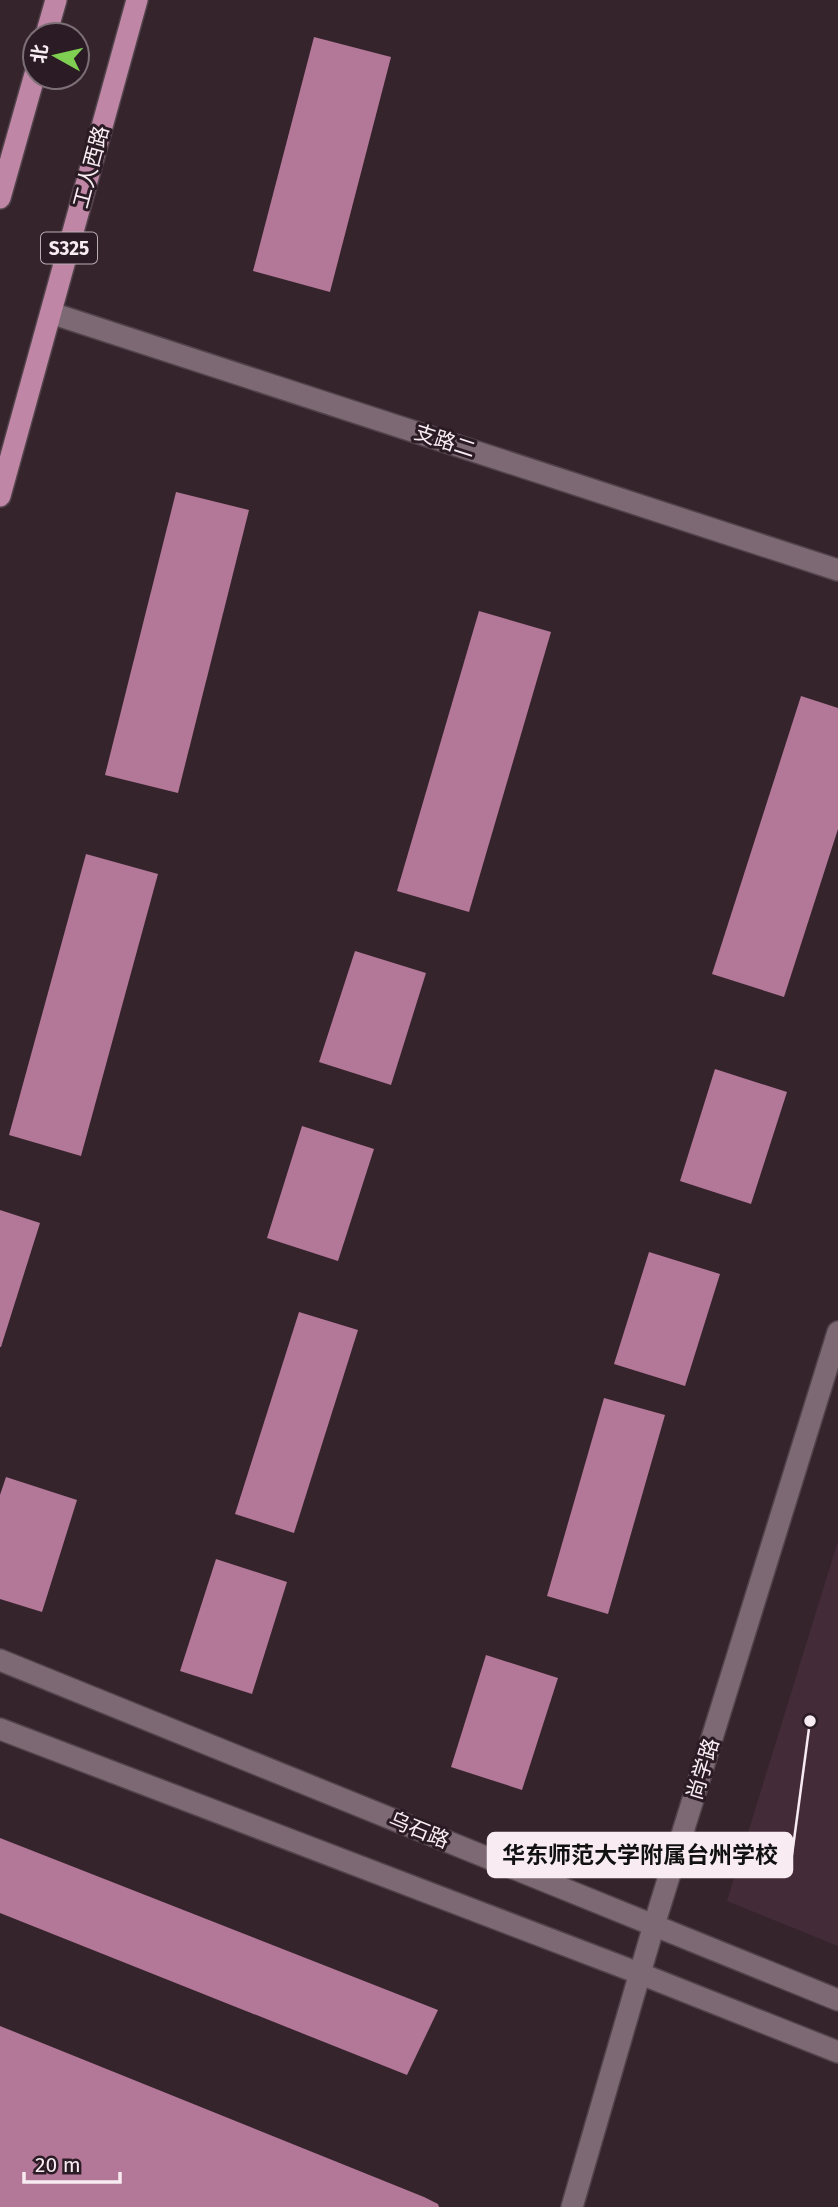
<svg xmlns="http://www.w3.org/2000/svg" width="838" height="2207" font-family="'Fira Sans','Noto Sans SC',sans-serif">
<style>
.built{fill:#432c38}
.building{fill:#b37797}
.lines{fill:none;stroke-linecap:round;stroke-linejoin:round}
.minor-casing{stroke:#52434b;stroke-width:24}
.major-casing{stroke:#52434b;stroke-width:24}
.minor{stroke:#7d6973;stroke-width:21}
.major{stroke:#bf86a5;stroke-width:21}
.labels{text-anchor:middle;stroke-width:6;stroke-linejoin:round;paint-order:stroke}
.shield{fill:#2b1b24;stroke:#baadb4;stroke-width:2}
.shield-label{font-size:19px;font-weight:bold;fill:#f8ecf2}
.street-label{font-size:21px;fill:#f8ecf2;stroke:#2b1b24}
.leader{fill:none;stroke:#f8ecf2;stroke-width:2.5}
.callout-dot{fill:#f8ecf2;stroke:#2b1b24;stroke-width:2.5}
.callout{fill:#f8ecf2;stroke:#f8ecf2;stroke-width:2.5}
.callout-label{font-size:23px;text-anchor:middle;font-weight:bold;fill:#111}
</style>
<rect width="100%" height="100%" fill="#36242d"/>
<path class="built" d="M838,1541V1946L727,1901Z"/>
<g class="building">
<path d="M314,37L391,57L330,292L253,271Z"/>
<path d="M176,492L249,510L178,793L105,775Z"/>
<path d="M479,611L551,632L469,912L397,891Z"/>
<path d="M801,696L838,708V829L784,997L712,974Z"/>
<path d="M86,854L158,874L81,1156L9,1135Z"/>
<path d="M355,951L426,973L391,1085L319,1062Z"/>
<path d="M715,1069L787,1092L751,1204L680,1181Z"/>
<path d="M302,1126L374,1149L338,1261L267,1238Z"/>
<path d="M0,1210L40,1223L1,1347H0Z"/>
<path d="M649,1252L720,1274L685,1386L614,1364Z"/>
<path d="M299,1312L358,1330L294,1533L235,1514Z"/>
<path d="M604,1398L665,1415L608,1614L547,1596Z"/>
<path d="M6,1477L77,1500L42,1612L0,1599V1495Z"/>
<path d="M216,1559L287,1582L252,1694L180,1671Z"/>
<path d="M486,1655L558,1678L522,1790L451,1767Z"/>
<path d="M0,1838L438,2010L407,2075L0,1913Z"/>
<path d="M0,2026L424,2197L438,2204L439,2207H0Z"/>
</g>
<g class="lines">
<g class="minor-casing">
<g id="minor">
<path d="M51,313L838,570"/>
<path d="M0,1660L838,2000"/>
<path d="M0,1729L641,1974L838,2052"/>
<path d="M572,2207L654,1925L838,1332"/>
</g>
</g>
<g class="major-casing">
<g id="major">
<path d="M46,35L56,0"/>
<path d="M0,198L35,74"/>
<path d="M0,496L137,0"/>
</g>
</g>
<use href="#minor" class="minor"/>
<use href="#major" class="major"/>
</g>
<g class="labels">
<rect class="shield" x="41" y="232.5" width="56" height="31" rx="5"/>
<g class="shield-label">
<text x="69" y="255">S325</text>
</g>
<g class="street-label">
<text transform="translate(91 167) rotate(-75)" y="7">工人西路</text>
<text transform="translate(445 441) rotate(18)" y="7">支路二</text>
<text transform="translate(703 1769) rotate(-73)" y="7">尚学路</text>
<text transform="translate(419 1830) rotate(22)" y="7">乌石路</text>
</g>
</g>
<path class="leader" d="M810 1721L792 1855"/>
<circle class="callout-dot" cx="810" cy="1721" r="7"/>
<rect class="callout" x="488" y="1833" width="304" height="44" rx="7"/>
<g class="callout-label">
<text x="640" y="1863">华东师范大学附属台州学校</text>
</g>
<g transform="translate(56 56) rotate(278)"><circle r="33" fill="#2b1b24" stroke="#7d6f76" stroke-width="2"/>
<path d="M0-5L12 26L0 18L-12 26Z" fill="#7fd052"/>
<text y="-10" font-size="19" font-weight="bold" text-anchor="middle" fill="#f8ecf2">北</text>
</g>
<path d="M24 2172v10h96v-10" fill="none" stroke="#f8ecf2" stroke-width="3.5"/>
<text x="35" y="2172" font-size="21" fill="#f8ecf2" stroke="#2b1b24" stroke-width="5" paint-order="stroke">20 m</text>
</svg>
